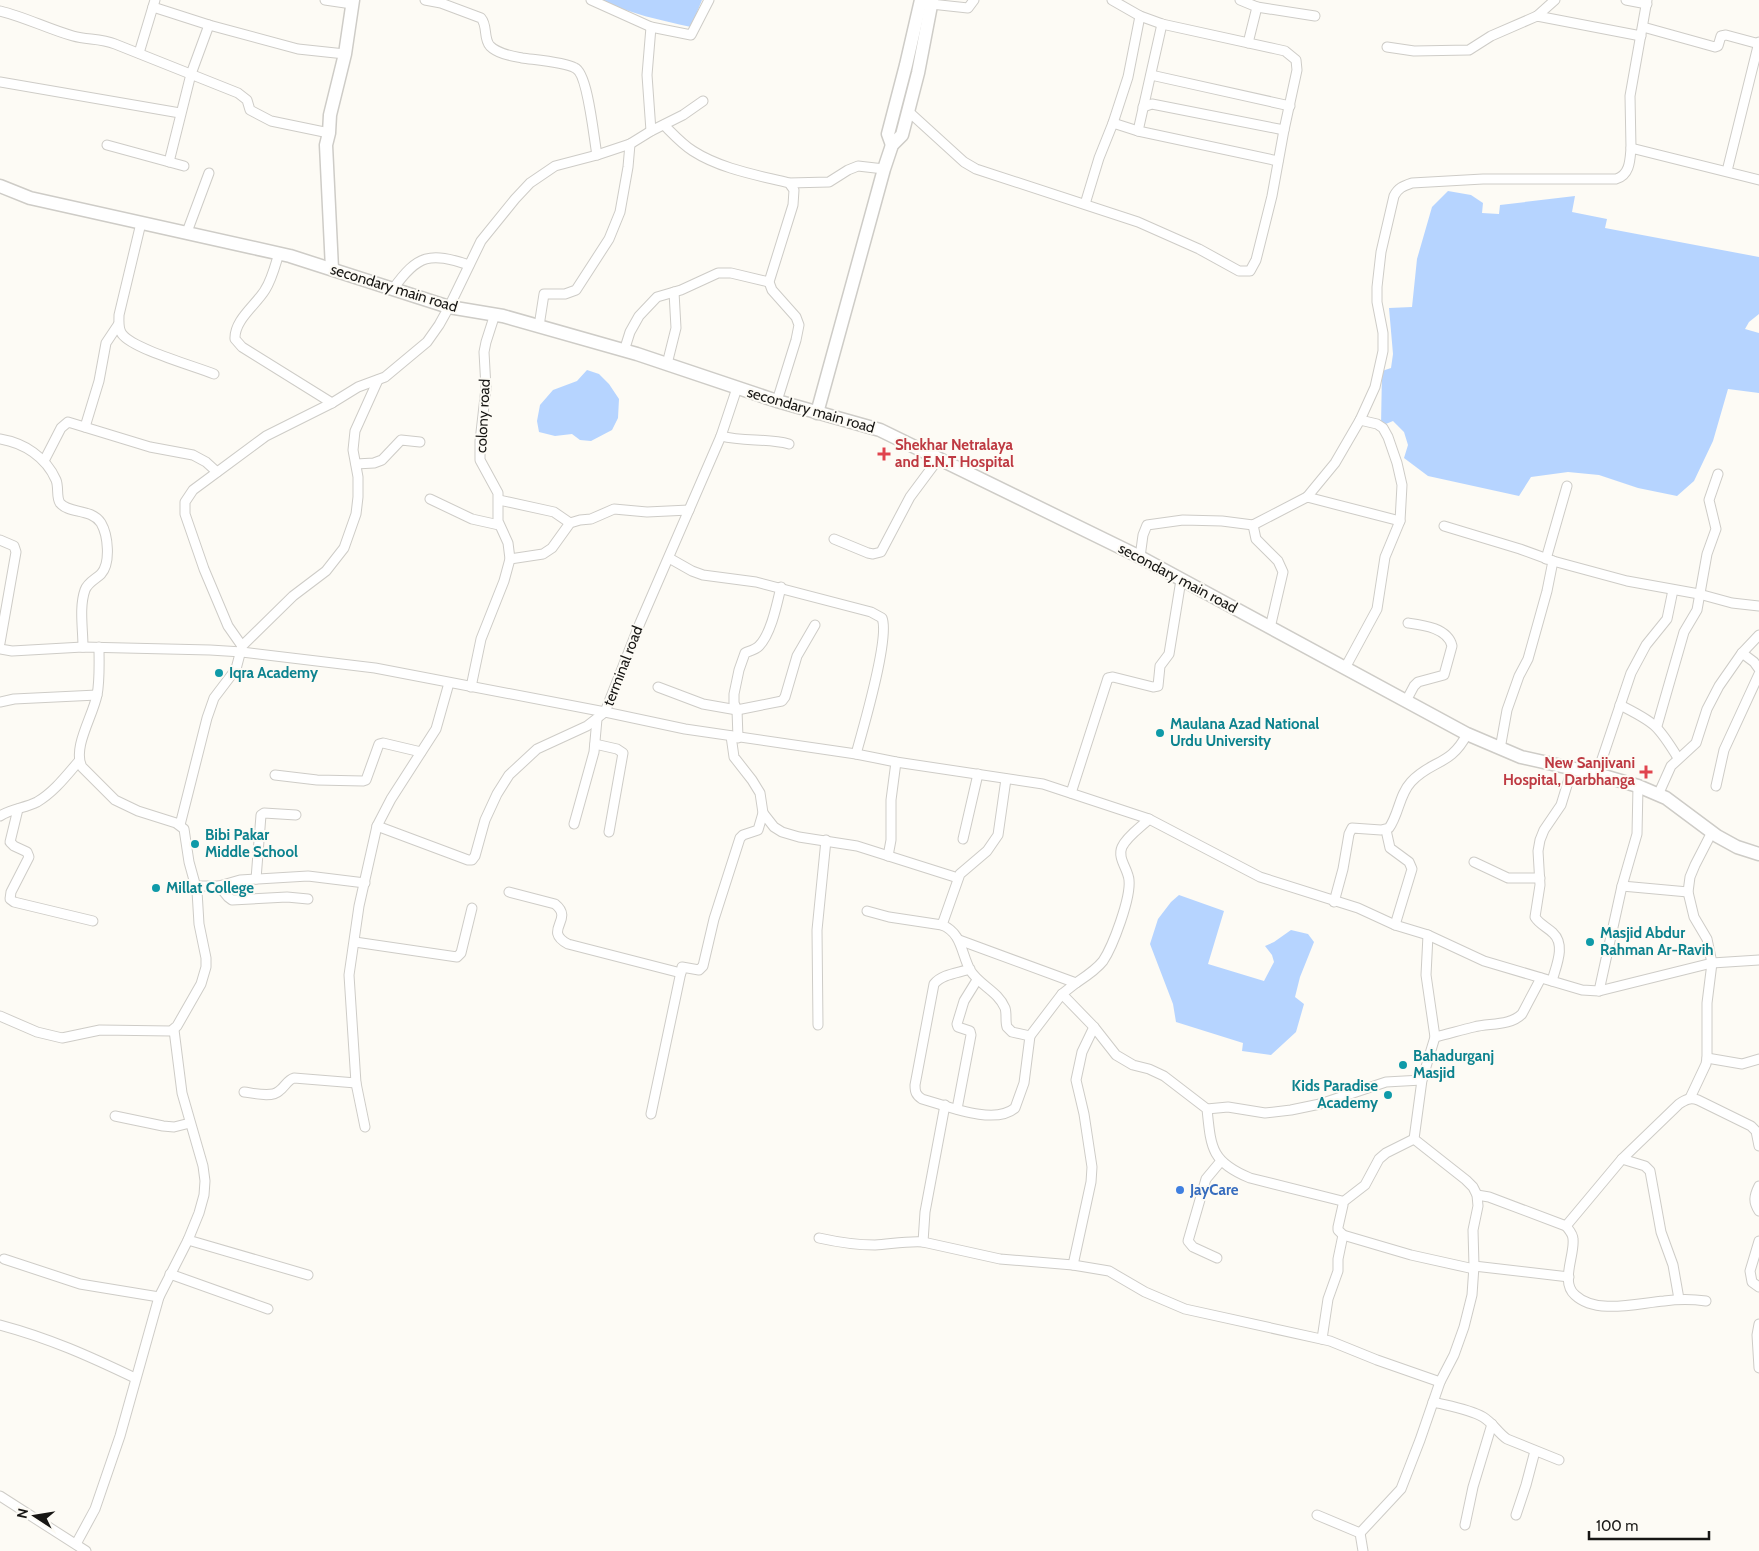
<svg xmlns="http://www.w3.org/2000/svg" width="1759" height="1551" font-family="Cabin,sans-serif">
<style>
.water{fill:#b6d4ff}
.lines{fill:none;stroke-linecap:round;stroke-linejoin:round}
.street-casing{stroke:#ceccc7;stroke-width:11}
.secondary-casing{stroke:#ceccc7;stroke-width:15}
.street{stroke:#fff;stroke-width:9}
.secondary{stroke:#fff;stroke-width:12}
.health-dot{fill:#e0444e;stroke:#fdfbf5;stroke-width:2}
.culture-dot{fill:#0f9aa8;stroke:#fdfbf5;stroke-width:2}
.shop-dot{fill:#3f7fe0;stroke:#fdfbf5;stroke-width:2}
.labels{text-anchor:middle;stroke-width:4;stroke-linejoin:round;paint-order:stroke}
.street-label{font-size:15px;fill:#171614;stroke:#fdfbf5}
.health-label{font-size:15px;font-weight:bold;fill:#be3a42;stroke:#fdfbf5;text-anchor:start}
.culture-label{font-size:15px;font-weight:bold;fill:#0d838f;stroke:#fdfbf5;text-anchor:start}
.shop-label{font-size:15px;font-weight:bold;fill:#366cbe;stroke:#fdfbf5;text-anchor:start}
</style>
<rect width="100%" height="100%" fill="#fdfbf5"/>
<g class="water">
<path d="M602,0H702L691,27C660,20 630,14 602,0Z"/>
<path d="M1448,191L1471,195L1483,203L1482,213L1499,214L1500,205L1575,196L1572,212L1607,219L1605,228L1759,257V314L1749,322L1745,329L1759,333V393L1728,389L1713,441L1694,481L1677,496L1638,488L1599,475L1568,472L1531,477L1519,496L1428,476L1404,458L1408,445L1404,432L1393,421L1381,426L1382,371L1391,368L1393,354L1389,308L1412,307L1417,259L1432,207Z"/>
<path d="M587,370L599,374L609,384L619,399L618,418L612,430L591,441L580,440L572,434L555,436L539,432L537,421L540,405L553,390L577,381Z"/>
<path d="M1179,895L1224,911L1208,964L1264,981L1274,962L1272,955L1265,946L1274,942L1291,930L1308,934L1314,942L1300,977L1295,997L1304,1004L1296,1032L1271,1055L1242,1051L1243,1043L1176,1022L1173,1004L1150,944L1158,919L1171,902Z"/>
</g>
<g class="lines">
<g class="street-casing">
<g id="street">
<path d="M325,0L352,4"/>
<path d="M425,0L441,3L481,18C488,26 483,38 490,46C498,54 512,56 522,58C536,60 564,62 575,68C588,73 594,140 597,155"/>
<path d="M591,0L651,27L691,35L709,0"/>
<path d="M1240,0L1257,7L1248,43"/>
<path d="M1626,0L1647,4"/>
<path d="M931,4L968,8L974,0"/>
<path d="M153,7L209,25L298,49L345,54"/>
<path d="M1257,7L1315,16"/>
<path d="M0,11C25,17 48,29 73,36C87,40 101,38 115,44L238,93L247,100L250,110L271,121L329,133"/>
<path d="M1537,16L1555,0"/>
<path d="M1643,27L1715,47L1718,46L1721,36L1726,35L1759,44"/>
<path d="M1387,47L1414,51L1469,50L1491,36L1537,16L1641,36"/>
<path d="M139,53L155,0"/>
<path d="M1151,75L1290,106"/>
<path d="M0,82L180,113"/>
<path d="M1143,107L1152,104L1284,130"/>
<path d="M908,111L964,162L976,169L1138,222L1199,249L1239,271H1250L1256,260L1272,196L1284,130L1297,70L1296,60L1285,51L1276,49L1162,24L1140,16L1112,0"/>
<path d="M1113,123L1138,131L1278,161"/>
<path d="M664,125C673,134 682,144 693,151C721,169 757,175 789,183L794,190L793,205L769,282L772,290L796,317L799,325L796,340L777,401"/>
<path d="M651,131L647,75L651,27"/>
<path d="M1138,131L1162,24"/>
<path d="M107,145L184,166"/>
<path d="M1631,148L1630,96L1647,0"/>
<path d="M169,162L191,74L209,25"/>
<path d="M1727,171L1759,42"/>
<path d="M789,183L829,182L848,170L858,166L884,169"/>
<path d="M1085,204L1099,158L1113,123L1128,77L1140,16"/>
<path d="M141,223L119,315C119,322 118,329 122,334C133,349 194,366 214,374"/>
<path d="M187,232L209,173"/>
<path d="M279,253C275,266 272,279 265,290C256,305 234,320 235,339L242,347L332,403"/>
<path d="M393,289C418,254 430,252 469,265"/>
<path d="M539,326L544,294H565L576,290L609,239L620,212L628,167L630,144"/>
<path d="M624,351L630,332L639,316L657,297L681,290L718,273H731L769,282"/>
<path d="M667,364L676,328L674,292"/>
<path d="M85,427L99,381L106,343L118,325"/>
<path d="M721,436C744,442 767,438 789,444"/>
<path d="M0,439C24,443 46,457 56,480C59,487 56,497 60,503C69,514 91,508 101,523C108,535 111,563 101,574C96,579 88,582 85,590C79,607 83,629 83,647"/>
<path d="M44,461L61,428L68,422L150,447L193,455L206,462L217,472"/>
<path d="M356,464L374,463L382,460L401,440L420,442"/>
<path d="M1307,497L1335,463L1360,420L1375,387L1383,351V333L1377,302V287L1381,252L1394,196C1398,188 1403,186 1412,183L1483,179H1616C1630,175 1630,160 1631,148L1759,180"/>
<path d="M430,499L472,519L499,525"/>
<path d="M499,500L554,512L570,523"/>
<path d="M1253,525L1256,539L1278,561L1283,572L1270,628"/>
<path d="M1444,526L1520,549L1553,561L1627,581L1699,594L1732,603L1759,606"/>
<path d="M834,539L868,553L873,554L881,552L910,497L939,458"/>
<path d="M0,540L14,546L16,552L0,643"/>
<path d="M1140,557L1143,535L1147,525L1183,520L1222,521L1253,525L1307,497L1400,521"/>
<path d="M669,558L692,571L703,575L756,582L871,612L882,618C890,637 863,729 856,754"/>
<path d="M510,559L543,554L552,548L570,523L580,520L591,519L614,509L647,512L689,510"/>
<path d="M1546,559L1567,486"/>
<path d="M242,646L228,626L204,569L185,514V502L193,490L266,436L332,403L358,387L385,377L427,342L439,325L449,307L481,241L515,199L530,183L555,166L597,155L630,144L651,131L683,115L703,101"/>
<path d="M0,649L12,651L83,647L210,650L242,652L375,668L605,712L685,729L856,754L896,762L1043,784L1149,819L1260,877L1358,908L1395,925L1428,935L1484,961L1582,990L1599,991L1712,963L1759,960"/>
<path d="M1742,653L1754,662L1759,669"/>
<path d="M1345,668L1377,609L1385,557L1400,521L1402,485L1397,463L1388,437L1383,428L1377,424L1360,420"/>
<path d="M471,687L481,639L504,581L510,559L508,543L498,521V493L480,460V441L486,388L484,352L486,342L495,314"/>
<path d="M658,687L703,704L737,710L782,701L785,697L797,656L815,625"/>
<path d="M1406,701L1414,686L1418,682L1444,675L1452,646C1448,628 1423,625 1408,623"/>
<path d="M0,702L14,699L97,695"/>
<path d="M1620,705C1654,722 1658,725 1678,758"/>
<path d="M1657,726L1684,632L1697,610L1707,554L1716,529L1709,500L1718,474"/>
<path d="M738,738L737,710L734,703V694L739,670L745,653C749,651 755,650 759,646C771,634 777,604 781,587"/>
<path d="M595,744L617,749L623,753L609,832"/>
<path d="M1500,749L1507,710L1519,676L1528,659L1547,591L1553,561"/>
<path d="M1597,774L1631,673L1646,645L1667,619L1673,590"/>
<path d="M275,775L317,780L363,781L366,780L379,744L383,743L421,752"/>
<path d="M1716,786L1724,750L1759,674"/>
<path d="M1071,793L1108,678L1113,677L1153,687L1158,686L1160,666L1169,654L1181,580"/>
<path d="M1658,795L1671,766L1696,743L1707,709L1719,686L1742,653L1759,635"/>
<path d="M18,809L10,842L14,846L27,852L29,857L11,892L10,899L14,902L93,921"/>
<path d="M763,813L774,827L782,832L799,837L857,846L958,878"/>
<path d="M0,816C11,809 25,808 37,802C54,792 66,776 79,761"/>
<path d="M574,824L594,752L597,719"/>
<path d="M180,825L207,718L214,698L236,669L242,646L293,596L326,571L344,548L356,514L358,497V477L353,450L355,431L378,380"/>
<path d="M377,826L468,860H472L475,856L485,820L497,794L509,775L537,749L587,726L605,712L640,623L721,436L737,388"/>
<path d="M1386,830L1390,848L1409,862L1412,869L1395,925"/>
<path d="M963,839L978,774"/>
<path d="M888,856L891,840V800L896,762"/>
<path d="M1474,862L1508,878H1540"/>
<path d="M256,879L261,815L264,813L296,815"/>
<path d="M196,886H219L240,880L308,876L365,883"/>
<path d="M219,886L228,897L232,900L287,897L308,899"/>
<path d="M1622,886L1688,892"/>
<path d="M509,892L555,904C575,920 542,930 568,944L681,973"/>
<path d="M1334,902L1343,869L1349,834L1352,828L1381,830L1389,828C1399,814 1399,795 1411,782C1431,760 1451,766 1467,734"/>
<path d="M867,911L889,917L942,925"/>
<path d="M959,940L1076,983L1062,994L1030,1036"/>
<path d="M355,942L457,957L461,953L472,908"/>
<path d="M970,969C958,973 942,974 934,984L915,1085C915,1092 916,1095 922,1099C945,1105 994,1126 1015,1108L1024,1083L1030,1036L1012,1032L1007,1027C1005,1021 1007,1014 1005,1008C998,991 979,985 970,970C961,953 962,933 942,925L960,874L987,851L998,835L1006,779"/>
<path d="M1552,981C1556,966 1566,945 1553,933C1547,927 1539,924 1535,917L1540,885L1538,851L1540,840L1544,830L1561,805L1572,769"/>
<path d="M1076,983C1085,977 1096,970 1103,961C1113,946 1131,898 1129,880C1128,869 1117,858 1122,847C1127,836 1141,827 1149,819"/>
<path d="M1599,991L1622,886L1637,834L1638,786"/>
<path d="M1062,994L1094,1027L1116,1055L1133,1065L1149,1069L1164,1076L1207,1109C1211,1148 1211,1162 1250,1178L1342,1201L1343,1205L1338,1227V1230L1343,1235L1411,1255L1474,1269"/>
<path d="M0,1016L37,1032L62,1038L100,1030L171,1031L177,1026L201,984L206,967V958L199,924L197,891L189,862L184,829L176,823L138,811L115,800L82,767C72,748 93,716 97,695C100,680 99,663 99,647"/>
<path d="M818,1025L817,930L826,840"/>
<path d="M1435,1037C1448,1034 1461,1030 1474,1027C1490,1023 1510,1026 1522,1014L1541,978"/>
<path d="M1707,1058L1742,1064L1759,1059"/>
<path d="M244,1092C253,1093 272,1098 279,1091C285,1087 287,1080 294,1078L356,1083"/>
<path d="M1690,1098L1706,1064L1707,1058V1003L1712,963L1707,939L1694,917L1688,892L1690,877L1695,865L1712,832"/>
<path d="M957,1109L971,1035L970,1031L958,1027L957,1024L964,1001L977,980"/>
<path d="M1207,1109L1228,1107L1265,1113L1291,1110L1320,1104L1386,1082L1422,1080"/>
<path d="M651,1114L682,967L699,970L703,966L714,919L740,838L743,835L758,830L763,813L760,793L752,780L734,757L731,736"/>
<path d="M115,1116L163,1126L174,1127L190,1123"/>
<path d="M365,1127L356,1083L349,975L359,906L377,826L391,799L436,729L449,683"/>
<path d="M1622,1159L1645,1166L1650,1171L1661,1232L1673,1265L1679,1299"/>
<path d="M1759,1186C1754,1196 1753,1202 1759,1211"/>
<path d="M1477,1195L1489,1197L1566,1226C1569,1230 1573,1234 1573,1239C1575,1255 1560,1282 1575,1295C1596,1315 1638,1303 1664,1301C1678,1299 1692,1299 1706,1301"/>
<path d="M1343,1202L1365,1185L1379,1159L1386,1153L1414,1139"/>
<path d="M1566,1226L1622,1159L1679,1104C1685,1100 1690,1097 1698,1100L1751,1126L1756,1131L1759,1146"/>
<path d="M819,1238C837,1242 856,1245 875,1245C891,1244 907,1241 923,1242L925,1212L945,1105"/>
<path d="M188,1240L308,1275"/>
<path d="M1759,1241L1750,1271L1752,1282L1759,1287"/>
<path d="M923,1242L1000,1259L1073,1265L1091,1182L1092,1167L1084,1114L1076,1080L1082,1052L1094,1027"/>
<path d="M1217,1258L1193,1247L1188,1241L1206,1179L1221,1161"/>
<path d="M4,1259L80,1284L159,1297"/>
<path d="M1073,1265L1109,1271L1145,1292L1185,1309L1330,1341L1377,1360L1440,1382"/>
<path d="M1474,1266L1569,1277"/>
<path d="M170,1274L268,1309"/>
<path d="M1759,1324L1757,1335L1759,1368"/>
<path d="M0,1325C49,1338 89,1356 135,1378"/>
<path d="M1322,1339L1328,1299L1338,1271V1259L1343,1235"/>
<path d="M1433,1402C1449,1406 1469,1409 1483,1417C1493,1423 1498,1433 1507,1439L1559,1460"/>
<path d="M0,1496L86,1551"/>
<path d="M1317,1515L1360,1533L1363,1551"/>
<path d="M1516,1515L1526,1485L1535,1451"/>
<path d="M1465,1525L1473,1487L1492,1424"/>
<path d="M1360,1533L1401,1489L1420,1440L1440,1382L1454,1355L1464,1327L1472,1295L1474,1266L1473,1230L1478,1206L1477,1195L1473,1187L1466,1180L1414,1139L1422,1080L1435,1037L1426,975L1428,935"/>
<path d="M76,1544L95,1509L120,1436L159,1297L188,1240L199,1213L204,1195L205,1181L203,1166L182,1093L174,1030"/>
</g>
</g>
<g class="secondary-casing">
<g id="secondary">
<path d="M892,145L888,134L906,65L921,0"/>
<path d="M0,186L30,198L290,256L449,307L503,316L637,354L777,401L880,430L1140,557L1467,734L1521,757L1597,774L1638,786L1666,798L1717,836L1737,847L1759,854"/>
<path d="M332,269L326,145L329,133L330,115L345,54L353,0"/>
<path d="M817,413L884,169L892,145L902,135L918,73L932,0"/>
</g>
</g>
<use href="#street" class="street"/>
<use href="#secondary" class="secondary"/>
</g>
<g class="health-dot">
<path d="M881.5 446.5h5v5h5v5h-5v5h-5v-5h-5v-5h5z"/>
<path d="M1643.5 764.5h5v5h5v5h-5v5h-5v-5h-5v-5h5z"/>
</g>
<g class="culture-dot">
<circle cx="219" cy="673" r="5"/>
<circle cx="1160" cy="733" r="5"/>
<circle cx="195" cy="844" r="5"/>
<circle cx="156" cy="888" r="5"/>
<circle cx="1590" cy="942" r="5"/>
<circle cx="1403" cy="1065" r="5"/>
<circle cx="1388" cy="1095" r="5"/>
</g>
<circle class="shop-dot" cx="1180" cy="1190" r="5"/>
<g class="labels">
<g class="street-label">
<text transform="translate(394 288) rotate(17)" y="5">secondary main road</text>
<text transform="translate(811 410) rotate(16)" y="5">secondary main road</text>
<text transform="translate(483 416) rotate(-87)" y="5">colony road</text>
<text transform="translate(1178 578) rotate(28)" y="5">secondary main road</text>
<text transform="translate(623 666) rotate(-69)" y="5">terminal road</text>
</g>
<g class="health-label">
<text x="895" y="450">Shekhar Netralaya<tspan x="895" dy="17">and E.N.T Hospital</tspan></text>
<text x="1635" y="768" text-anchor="end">New Sanjivani<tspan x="1635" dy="17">Hospital, Darbhanga</tspan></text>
</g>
<g class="culture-label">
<text x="229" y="678">Iqra Academy</text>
<text x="1170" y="729">Maulana Azad National<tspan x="1170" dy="17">Urdu University</tspan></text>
<text x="205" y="840">Bibi Pakar<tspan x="205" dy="17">Middle School</tspan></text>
<text x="166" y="893">Millat College</text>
<text x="1600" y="938">Masjid Abdur<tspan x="1600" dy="17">Rahman Ar-Ravih</tspan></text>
<text x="1413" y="1061">Bahadurganj<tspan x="1413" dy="17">Masjid</tspan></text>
<text x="1378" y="1091" text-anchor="end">Kids Paradise<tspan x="1378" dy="17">Academy</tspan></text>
</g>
<g class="shop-label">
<text x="1190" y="1195">JayCare</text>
</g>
</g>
<g transform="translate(35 1516) rotate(282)" stroke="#fdfbf5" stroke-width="4" paint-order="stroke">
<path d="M0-4L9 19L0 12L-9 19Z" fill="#171614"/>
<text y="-8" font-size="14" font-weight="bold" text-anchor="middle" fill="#171614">N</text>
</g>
<path d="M1589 1531v8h120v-8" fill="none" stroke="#171614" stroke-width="2.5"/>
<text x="1596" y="1531" font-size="15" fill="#171614" stroke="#fdfbf5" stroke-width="4" paint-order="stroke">100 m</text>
</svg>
